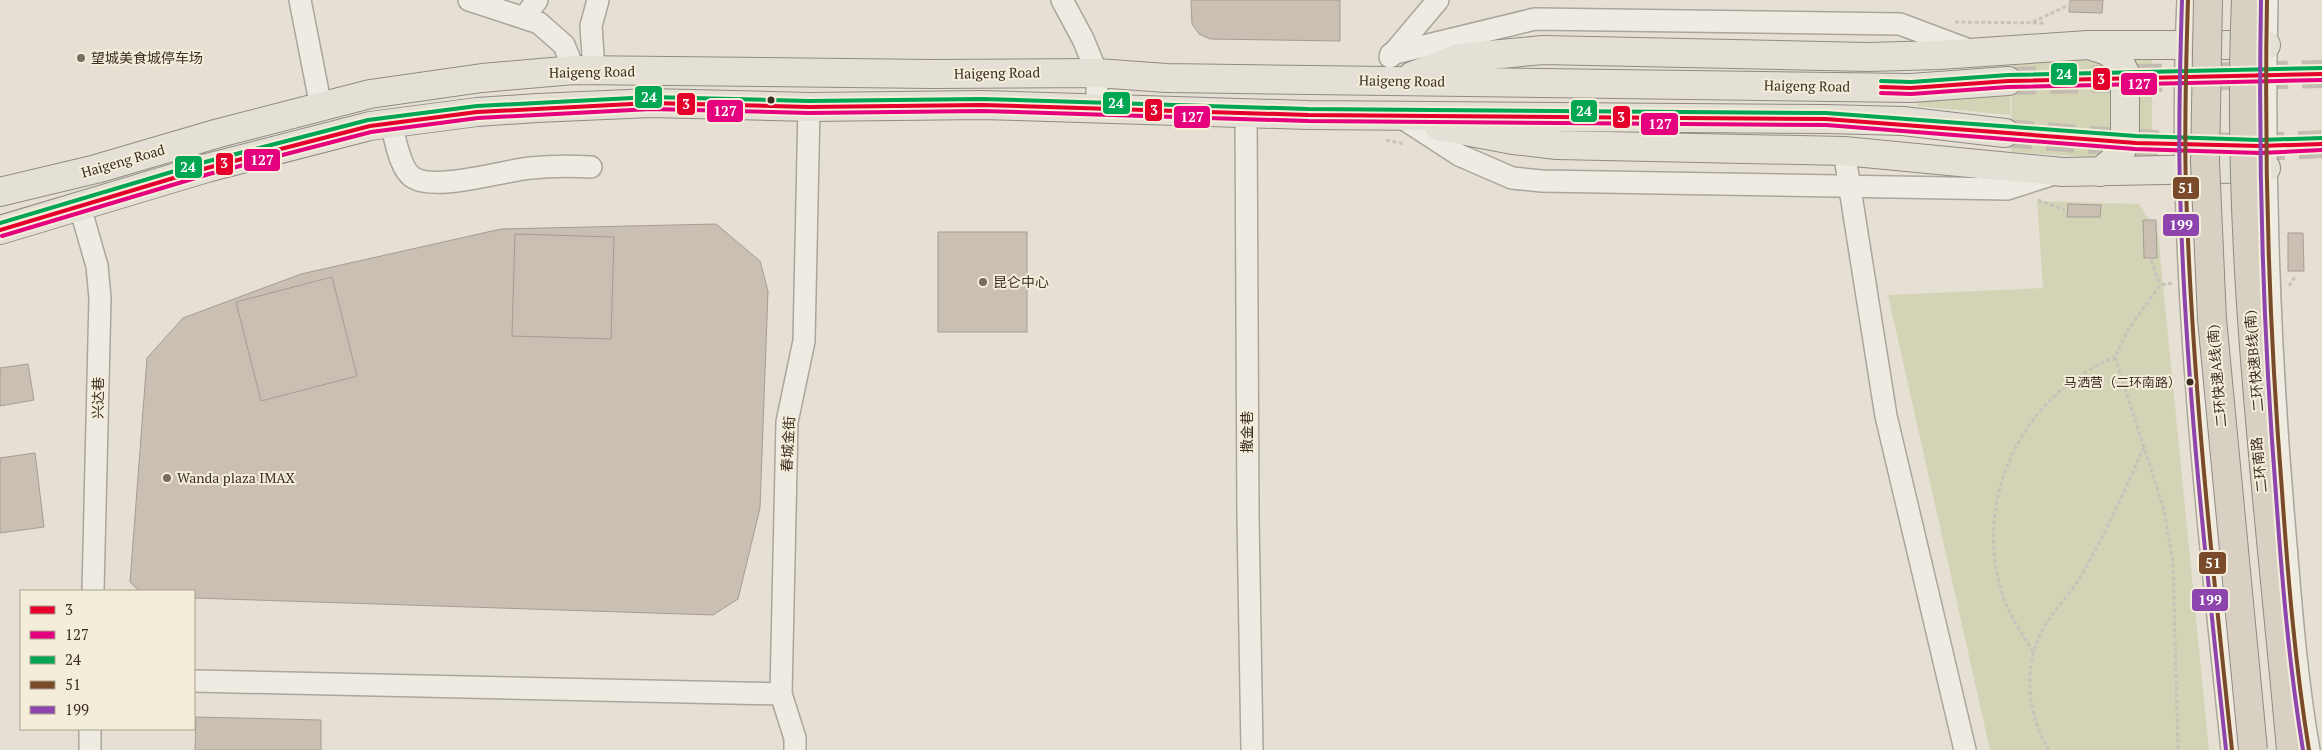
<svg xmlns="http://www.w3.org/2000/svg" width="2322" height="750" font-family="'PT Serif','Noto Sans SC',serif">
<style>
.green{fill:#d3d4b6}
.building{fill:#c9bfb3;stroke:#a69c92}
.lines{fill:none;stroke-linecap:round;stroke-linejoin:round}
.major-tunnel{stroke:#c3bcb0;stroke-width:28;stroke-dasharray:28 14;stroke-linecap:butt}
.minor-casing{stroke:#aba59b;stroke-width:24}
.major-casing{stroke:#908b82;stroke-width:30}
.path{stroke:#c7c2ba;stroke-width:3;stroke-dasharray:4 2.5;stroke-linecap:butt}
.minor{stroke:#eeebe3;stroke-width:21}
.major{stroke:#e5e0d6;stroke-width:28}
.highway-bridge-casing{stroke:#908b82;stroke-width:30;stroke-linecap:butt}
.highway-bridge{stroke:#d8d0c3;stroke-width:28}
.bus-1-casing{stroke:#f4edda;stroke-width:8}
.bus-2-casing{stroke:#f4edda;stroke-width:8}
.bus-3-casing{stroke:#f4edda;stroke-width:8}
.bus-4-casing{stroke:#f4edda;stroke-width:8}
.bus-5-casing{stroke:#f4edda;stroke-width:8}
.bus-1{stroke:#e4002b;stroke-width:4}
.bus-2{stroke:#e5007d;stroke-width:4}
.bus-3{stroke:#00a651;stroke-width:4}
.bus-4{stroke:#7a4b2a;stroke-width:4}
.bus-5{stroke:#8e44ad;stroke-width:4}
.poi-dot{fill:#766c60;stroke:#f4edda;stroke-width:2}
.bus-dot{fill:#3a2e22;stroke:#f4edda;stroke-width:2}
.labels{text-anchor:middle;stroke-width:4;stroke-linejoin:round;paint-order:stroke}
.bus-label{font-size:13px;fill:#3a2e22;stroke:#f4edda;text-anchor:end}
.poi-label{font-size:14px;fill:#3a2e22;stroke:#f4edda;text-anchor:start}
.street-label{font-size:14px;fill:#3a2e22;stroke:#f4edda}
.line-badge{stroke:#f4edda;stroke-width:2}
.badge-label{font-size:14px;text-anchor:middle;font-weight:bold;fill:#fff}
</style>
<rect width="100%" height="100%" fill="#e5e0d3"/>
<g class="green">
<path d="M2152,52V155H2127L2126,57Z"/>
<path d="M2098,55L2111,62L2115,142L2104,153L2090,157L2011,152L2012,56Z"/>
<path d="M2010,95V115L1917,106L1918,102Z"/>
<path d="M2037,201L2139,204L2158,234L2209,750H1990L1888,295L2043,288Z"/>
</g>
<g class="building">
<path d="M1191,0H1340V41L1210,39L1199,34L1192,24Z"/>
<path d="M2070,0H2103L2102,13L2069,12Z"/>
<path d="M2068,204L2101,205L2100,217H2067Z"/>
<path d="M2143,220H2156L2157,258H2144Z"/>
<path d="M716,224L760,261L768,291L760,508L738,599L713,615L194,598V591H139L130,582L147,358L183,318L301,274L501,229Z"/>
<rect x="938" y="232" width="89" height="100"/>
<path d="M2288,233H2303L2304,271H2288Z"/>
<path d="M515,234L614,237L611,339L512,336Z"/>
<path d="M332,277L357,376L261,401L236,302Z"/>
<path d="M28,364L34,400L0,406V368Z"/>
<path d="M35,453L44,527L0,533V458Z"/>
<path d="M196,717L321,720V750H195Z"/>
</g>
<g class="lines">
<g class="major-tunnel">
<path d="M2008,81L2322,74"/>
<path d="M2005,133C2110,142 2216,151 2322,144"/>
</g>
<g class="minor-casing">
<g id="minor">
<path d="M300,0L321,107"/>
<path d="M469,0L539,23L564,45L574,70"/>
<path d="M1062,0L1083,39L1097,73V107"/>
<path d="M2188,0C2176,250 2206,501 2232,750"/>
<path d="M2267,0C2263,170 2269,340 2283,510C2290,590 2295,671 2309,750"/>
<path d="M524,18L537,0"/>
<path d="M1391,54L1535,19L1900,24L1972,51"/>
<path d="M1390,57L1438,0"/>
<path d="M594,70L591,26L598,0"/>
<path d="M1246,113L1248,517L1252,750"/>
<path d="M1396,114L1459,155L1512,178L1542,181L2007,189L2054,174"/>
<path d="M391,123C395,138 400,171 414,178C436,191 503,171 530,168C551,166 571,166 591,167"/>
<path d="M1844,151L1886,416L1965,750"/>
<path d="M80,207L97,266L100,298L93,591"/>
<path d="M194,681L781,694"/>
<path d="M90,750V729"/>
<path d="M795,750V738L781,694L787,422L804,341L809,107"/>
</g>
</g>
<g class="major-casing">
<g id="major">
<path d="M2089,45L2107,51L2118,59L2125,73V136L2122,149L2112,162L2100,172"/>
<path d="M1412,76L1458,58L1543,50L1868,57L1939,55L2088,45H2266"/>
<path d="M1439,126L1513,140L1557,145L1844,151L2063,172L2266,168"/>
<path d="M0,192L96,169L219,133L370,94L482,78L574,70L933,74L1097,73L1166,78L1911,88L2008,81"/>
<path d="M0,230L207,168L370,126L477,112L537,108L651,103L809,107L982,105L1308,115L1826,119L1903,121L2005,133"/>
</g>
</g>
<g class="path">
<path d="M1955,22L2046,23"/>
<path d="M2033,22L2071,4"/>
<path d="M1386,140L1404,144"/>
<path d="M2038,200L2065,210"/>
<path d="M2151,260L2160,285"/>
<path d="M2172,283L2160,285L2128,330L2115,357L2164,510L2173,563L2178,750"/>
<path d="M2289,286L2296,275"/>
<path d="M2033,652C2024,636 2012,620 2005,602C1969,504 2020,396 2115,357"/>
<path d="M2049,750C2026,714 2023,664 2044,627C2055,608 2072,593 2082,574C2106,533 2125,490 2144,447"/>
</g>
<use href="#minor" class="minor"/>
<use href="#major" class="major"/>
<g class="highway-bridge-casing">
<g id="highway-bridge">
<path d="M2208,0L2205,162L2212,319L2253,750"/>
<path d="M2246,0C2235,251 2269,500 2291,750"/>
</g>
</g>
<use href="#highway-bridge" class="highway-bridge"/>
<g class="bus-1-casing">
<g id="bus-1">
<path d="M1881,87L1911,88L2008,81L2322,74"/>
<path d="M0,230L207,168L370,126L477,112L651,103L809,107L982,105L1308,115L1826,119L2136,143L2260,146L2322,144"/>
</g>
</g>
<g class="bus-2-casing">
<g id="bus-2">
<path d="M1881,93L1911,94L2008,87L2322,80"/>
<path d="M2,236L209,174L371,132L478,118L651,109L809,113L982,111L1308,121L1826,125L2135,149L2260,153L2322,150"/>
</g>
</g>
<g class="bus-3-casing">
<g id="bus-3">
<path d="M1881,81L1911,82L2008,75L2322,68"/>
<path d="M0,223L205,162L368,120L477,106L651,97L809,101L982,99L1308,109L1826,113L2136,136L2260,140L2322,138"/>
</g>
</g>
<g class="bus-4-casing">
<g id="bus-4">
<path d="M2188,0C2186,63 2184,126 2186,189C2192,377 2212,563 2232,750"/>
<path d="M2267,0C2264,164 2269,327 2282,491C2288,577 2295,664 2309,750"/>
</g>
</g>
<g class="bus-5-casing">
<g id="bus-5">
<path d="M2182,0C2180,63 2178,126 2180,189C2185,377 2206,563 2226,750"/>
<path d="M2261,0C2258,165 2263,330 2276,495C2282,580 2289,665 2303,750"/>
</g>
</g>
<use href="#bus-1" class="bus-1"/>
<use href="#bus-2" class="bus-2"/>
<use href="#bus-3" class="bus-3"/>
<use href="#bus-4" class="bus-4"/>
<use href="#bus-5" class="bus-5"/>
</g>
<g class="poi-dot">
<circle cx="81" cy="58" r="5"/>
<circle cx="983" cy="282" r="5"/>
<circle cx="167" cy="478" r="5"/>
</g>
<g class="bus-dot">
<circle cx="771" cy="100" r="4.5"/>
<circle cx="2190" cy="382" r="4.5"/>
</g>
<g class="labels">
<g class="bus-label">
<text x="2181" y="387">马洒营（二环南路）</text>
</g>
<g class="poi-label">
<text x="91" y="63">望城美食城停车场</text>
<text x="993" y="287">昆仑中心</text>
<text x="177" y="483">Wanda plaza IMAX</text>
</g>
<g class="street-label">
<text transform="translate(592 72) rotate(-1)" y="5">Haigeng Road</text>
<text transform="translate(997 73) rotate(-1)" y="5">Haigeng Road</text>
<text transform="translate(1402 81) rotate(1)" y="5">Haigeng Road</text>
<text transform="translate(1807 86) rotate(1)" y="5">Haigeng Road</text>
<text transform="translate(123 161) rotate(-16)" y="5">Haigeng Road</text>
<text transform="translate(2254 361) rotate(-95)" y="5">二环快速B线(南)</text>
<text transform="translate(2217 376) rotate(-95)" y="5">二环快速A线(南)</text>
<text transform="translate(98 398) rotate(-89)" y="5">兴达巷</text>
<text transform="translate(1247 432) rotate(-90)" y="5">撒金巷</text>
<text transform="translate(788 444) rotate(-87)" y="5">春城金街</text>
<text transform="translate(2259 465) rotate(-96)" y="5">二环南路</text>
</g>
</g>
<g class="line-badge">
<rect x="2050" y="62" width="28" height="24" rx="5" fill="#00a651"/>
<rect x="2092" y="67" width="19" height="24" rx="5" fill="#e4002b"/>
<rect x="2120" y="72" width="38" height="24" rx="5" fill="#e5007d"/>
<rect x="634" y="85" width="29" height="24" rx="5" fill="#00a651"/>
<rect x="1102" y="91" width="29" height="24" rx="5" fill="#00a651"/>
<rect x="676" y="92" width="20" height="24" rx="5" fill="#e4002b"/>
<rect x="1144" y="98" width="19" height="24" rx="5" fill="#e4002b"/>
<rect x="706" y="99" width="38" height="24" rx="5" fill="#e5007d"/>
<rect x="1570" y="99" width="28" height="24" rx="5" fill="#00a651"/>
<rect x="1612" y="105" width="19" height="24" rx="5" fill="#e4002b"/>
<rect x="1173" y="105" width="38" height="24" rx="5" fill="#e5007d"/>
<rect x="1640" y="112" width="39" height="24" rx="5" fill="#e5007d"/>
<rect x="243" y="148" width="38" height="24" rx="5" fill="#e5007d"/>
<rect x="215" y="152" width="19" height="24" rx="5" fill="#e4002b"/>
<rect x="174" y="155" width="29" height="24" rx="5" fill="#00a651"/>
<rect x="2172" y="176" width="28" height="24" rx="5" fill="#7a4b2a"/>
<rect x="2162" y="213" width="38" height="24" rx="5" fill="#8e44ad"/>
<rect x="2198" y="551" width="29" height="24" rx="5" fill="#7a4b2a"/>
<rect x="2191" y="588" width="38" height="24" rx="5" fill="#8e44ad"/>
</g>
<g class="badge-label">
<text x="2064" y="79">24</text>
<text x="2101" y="84">3</text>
<text x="2139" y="89">127</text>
<text x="649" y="102">24</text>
<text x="1116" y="108">24</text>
<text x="686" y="109">3</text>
<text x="1154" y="115">3</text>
<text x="725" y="116">127</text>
<text x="1584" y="116">24</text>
<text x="1621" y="122">3</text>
<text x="1192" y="122">127</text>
<text x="1660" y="129">127</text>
<text x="262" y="165">127</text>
<text x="224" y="168">3</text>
<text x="188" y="172">24</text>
<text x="2186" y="193">51</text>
<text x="2181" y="230">199</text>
<text x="2213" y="568">51</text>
<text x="2210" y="605">199</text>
</g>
<rect x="20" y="590" width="175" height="140" fill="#f4edda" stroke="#aaa190"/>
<rect x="30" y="606" width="25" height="8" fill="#e4002b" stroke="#aaa190"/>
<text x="65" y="615" font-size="15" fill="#3a2e22">3</text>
<rect x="30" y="631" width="25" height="8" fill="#e5007d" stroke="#aaa190"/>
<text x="65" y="640" font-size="15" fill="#3a2e22">127</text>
<rect x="30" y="656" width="25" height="8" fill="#00a651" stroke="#aaa190"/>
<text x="65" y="665" font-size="15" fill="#3a2e22">24</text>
<rect x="30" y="681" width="25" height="8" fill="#7a4b2a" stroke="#aaa190"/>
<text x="65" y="690" font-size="15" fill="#3a2e22">51</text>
<rect x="30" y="706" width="25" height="8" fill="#8e44ad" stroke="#aaa190"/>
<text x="65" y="715" font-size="15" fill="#3a2e22">199</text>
</svg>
